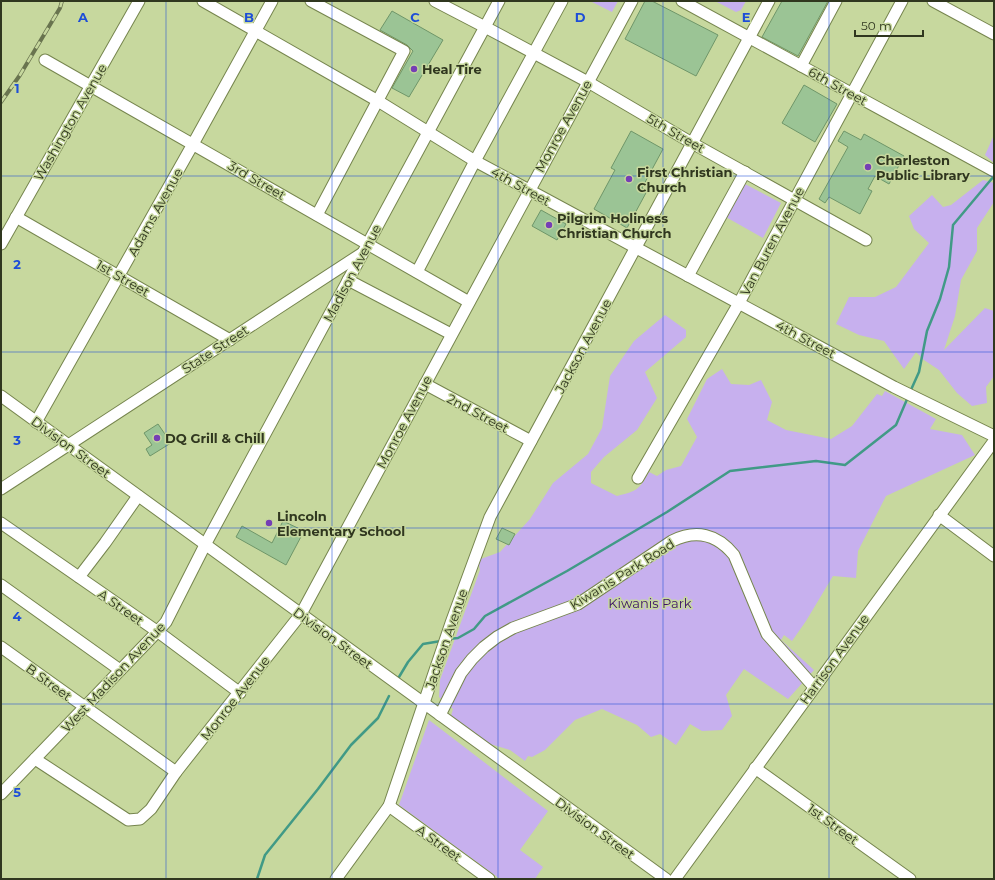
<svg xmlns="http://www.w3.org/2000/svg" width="995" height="880" font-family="Montserrat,sans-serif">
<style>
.green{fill:#c7b0ee}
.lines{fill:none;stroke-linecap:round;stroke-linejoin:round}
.stream{stroke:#419a86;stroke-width:2.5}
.building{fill:#9bc495;stroke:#6f9669}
.minor-casing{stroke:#76854e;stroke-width:13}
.minor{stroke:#fff;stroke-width:11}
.rail-casing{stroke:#69744f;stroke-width:4}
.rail{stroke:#c7d89e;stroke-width:2.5;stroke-dasharray:8;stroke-linecap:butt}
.grid{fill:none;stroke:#1d4ed8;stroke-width:1;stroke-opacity:0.55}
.poi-dot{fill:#753eb5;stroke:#c7d89e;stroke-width:1.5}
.labels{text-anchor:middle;stroke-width:3;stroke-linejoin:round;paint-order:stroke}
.poi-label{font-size:13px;font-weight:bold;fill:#30371f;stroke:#c7d89e;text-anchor:start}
.street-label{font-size:13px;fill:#30371f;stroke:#c7d89e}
.park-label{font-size:13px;fill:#3c1167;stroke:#c7d89e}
.grid-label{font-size:13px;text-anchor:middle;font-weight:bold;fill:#1d4ed8;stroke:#c7d89e;stroke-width:3;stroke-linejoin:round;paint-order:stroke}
</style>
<rect width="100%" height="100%" fill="#c7d89e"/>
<g class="green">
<path d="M590,1H618L612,12Z"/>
<path d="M715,1H746L741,10L736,12Z"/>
<path d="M994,135V163L985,155Z"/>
<path d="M983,180L994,183V202L977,228V251L961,280L955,316L944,350L985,308L994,311V376L986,387L987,403L972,406L957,393L939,370L924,360L916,352L904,369L884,341L859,335L836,324L849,297H875L896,287L929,243L914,229L909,216L932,195L943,207L951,205Z"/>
<path d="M743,183L781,203L763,238L724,216Z"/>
<path d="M665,315L686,330V337L645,372L657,398L637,430L604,457L591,472V483L617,496C637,491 639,490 649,472L657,476L666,470L681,466L697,437L687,419L707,379L722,369L731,384L749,385L761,380L772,402L767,420L786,430L831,439L852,426L877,394L882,396L885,391L936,419L930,429L962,435L975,455L886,496L858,551L856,578L833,576L806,621L792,641L784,635L781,640L814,670L788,699L744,669L726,695L732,716L722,730L702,731L690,724L676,745L660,734L651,737L637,725L602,709L575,720L545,750L532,757L528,756L525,761L510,750L490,744L451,716L453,709L439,697L440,680L480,570L478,560L500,552L530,519L553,483L588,454L602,428L610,376L634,341Z"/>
<path d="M429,720L548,811L520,850L543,867L535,879H500L399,805Z"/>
</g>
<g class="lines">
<g class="stream">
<path d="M910,392L919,372L927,331L940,299L949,267L953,225L994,176"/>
<path d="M448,639L458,638L474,629L485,616L567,571L667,512L730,471L816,461L845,465L896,425L908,397"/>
<path d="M399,677L408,662L423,644L441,641"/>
<path d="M257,879L265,855L318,789L351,745L378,718L389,696"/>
</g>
</g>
<g class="building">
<path d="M645,1H652L718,35L696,76L625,39Z"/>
<path d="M782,1H828L798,56L762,37Z"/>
<path d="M392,11L443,40L409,97L392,88L413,51L407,45L380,30Z"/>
<path d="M804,85L837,104L815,142L782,123Z"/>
<path d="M631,131L663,149L642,188L647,191L627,228L594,209L615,170L611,168Z"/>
<path d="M844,131L861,140L864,134L904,156L889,184L875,176L868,189L872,191L860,214L829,197L825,203L819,199L848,147L838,141Z"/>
<path d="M541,210L566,224L557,240L532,226Z"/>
<path d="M158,424L171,443L150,456L146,449L152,445L144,433Z"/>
<path d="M283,521L304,531L286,565L236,537L242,526L272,543Z"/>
<path d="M502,528L515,534L509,545L496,539Z"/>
</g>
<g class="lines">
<g class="minor-casing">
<g id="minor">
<path d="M203,1L378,101L475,161L529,190L894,387L994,436"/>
<path d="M311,1L404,51L317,215"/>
<path d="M435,1L485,27L588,82L692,143L866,240"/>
<path d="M682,1L994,171"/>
<path d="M933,1L994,34"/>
<path d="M45,60L469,302"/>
<path d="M801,66L836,1"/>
<path d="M16,217L230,340"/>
<path d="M1,244L139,1"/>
<path d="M417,272L475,161L562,1"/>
<path d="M688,276L745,172"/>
<path d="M348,280L451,334"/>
<path d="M425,384L531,441"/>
<path d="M1,396L666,879"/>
<path d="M36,422L193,144L272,1"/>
<path d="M638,478L739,303L902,1"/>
<path d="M1,489L361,254"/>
<path d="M939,515L994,556"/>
<path d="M1,523L161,634L240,693"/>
<path d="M79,577L105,543L138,496"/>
<path d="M1,585L120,670"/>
<path d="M1,647L176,772"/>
<path d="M440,715L461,673L472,659L484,647L497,637L513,628L578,604L672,541C696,529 717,534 734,555L767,634L814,687"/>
<path d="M35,759L128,820L140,819L151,809L176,772L301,614L632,1"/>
<path d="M755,768L910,879"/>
<path d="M1,794L157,632L166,622L205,545L499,1"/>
<path d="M389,806L489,879"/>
<path d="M336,879L389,806L451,623L490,517L769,1"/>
<path d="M675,879L994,441"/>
</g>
</g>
<use href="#minor" class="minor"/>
<g class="rail-casing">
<path id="rail" d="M1,102L20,75L60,8L62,1"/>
</g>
<use href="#rail" class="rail"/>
</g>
<path class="grid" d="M166,1V879M332,1V879M498,1V879M663,1V879M829,1V879M1,176H994M1,352H994M1,528H994M1,704H994"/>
<g class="poi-dot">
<circle cx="414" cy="69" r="4"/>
<circle cx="868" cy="167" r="4"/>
<circle cx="629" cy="179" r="4"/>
<circle cx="549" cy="225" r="4"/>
<circle cx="157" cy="438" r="4"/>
<circle cx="269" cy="523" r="4"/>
</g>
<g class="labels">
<g class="poi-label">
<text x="422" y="74">Heal Tire</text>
<text x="876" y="165">Charleston<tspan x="876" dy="15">Public Library</tspan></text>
<text x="637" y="177">First Christian<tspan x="637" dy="15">Church</tspan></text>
<text x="557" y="223">Pilgrim Holiness<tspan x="557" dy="15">Christian Church</tspan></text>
<text x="165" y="443">DQ Grill &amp; Chill</text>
<text x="277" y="521">Lincoln<tspan x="277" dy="15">Elementary School</tspan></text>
</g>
<g class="street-label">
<text transform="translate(838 86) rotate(29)" y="5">6th Street</text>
<text transform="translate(70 122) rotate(-60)" y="5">Washington Avenue</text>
<text transform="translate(563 126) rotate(-61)" y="5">Monroe Avenue</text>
<text transform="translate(676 133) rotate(30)" y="5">5th Street</text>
<text transform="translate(257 180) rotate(30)" y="5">3rd Street</text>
<text transform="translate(521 186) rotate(29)" y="5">4th Street</text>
<text transform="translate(155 212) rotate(-61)" y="5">Adams Avenue</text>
<text transform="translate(772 241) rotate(-62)" y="5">Van Buren Avenue</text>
<text transform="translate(352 273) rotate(-62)" y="5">Madison Avenue</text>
<text transform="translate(123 278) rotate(30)" y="5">1st Street</text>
<text transform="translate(806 339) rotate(28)" y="5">4th Street</text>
<text transform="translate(583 346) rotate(-62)" y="5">Jackson Avenue</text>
<text transform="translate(215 349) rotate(-33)" y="5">State Street</text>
<text transform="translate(478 413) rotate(28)" y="5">2nd Street</text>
<text transform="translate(404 422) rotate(-62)" y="5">Monroe Avenue</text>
<text transform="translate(71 447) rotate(36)" y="5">Division Street</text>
<text transform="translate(622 574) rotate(-32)" y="5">Kiwanis Park Road</text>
<text transform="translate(121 607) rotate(35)" y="5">A Street</text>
<text transform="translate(333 638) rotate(36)" y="5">Division Street</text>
<text transform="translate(446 639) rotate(-71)" y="5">Jackson Avenue</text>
<text transform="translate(834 659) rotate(-54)" y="5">Harrison Avenue</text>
<text transform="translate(113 677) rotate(-47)" y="5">West Madison Avenue</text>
<text transform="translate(49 682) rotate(36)" y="5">B Street</text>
<text transform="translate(235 698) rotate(-52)" y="5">Monroe Avenue</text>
<text transform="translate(833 824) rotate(36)" y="5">1st Street</text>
<text transform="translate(595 828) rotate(36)" y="5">Division Street</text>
<text transform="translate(439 843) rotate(36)" y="5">A Street</text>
</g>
<g class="park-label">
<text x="650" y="608">Kiwanis Park</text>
</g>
</g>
<g class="grid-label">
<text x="83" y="22">A</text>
<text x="249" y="22">B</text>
<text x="415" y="22">C</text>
<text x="580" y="22">D</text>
<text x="746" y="22">E</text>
<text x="17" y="93">1</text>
<text x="17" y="269">2</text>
<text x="17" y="445">3</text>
<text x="17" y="621">4</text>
<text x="17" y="797">5</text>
</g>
<rect width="995" height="880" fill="none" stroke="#30371f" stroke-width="4"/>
<path d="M855 30v6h68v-6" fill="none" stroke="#30371f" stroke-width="2"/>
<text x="861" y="30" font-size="12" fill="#30371f" stroke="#c7d89e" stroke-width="3" paint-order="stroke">50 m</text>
</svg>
